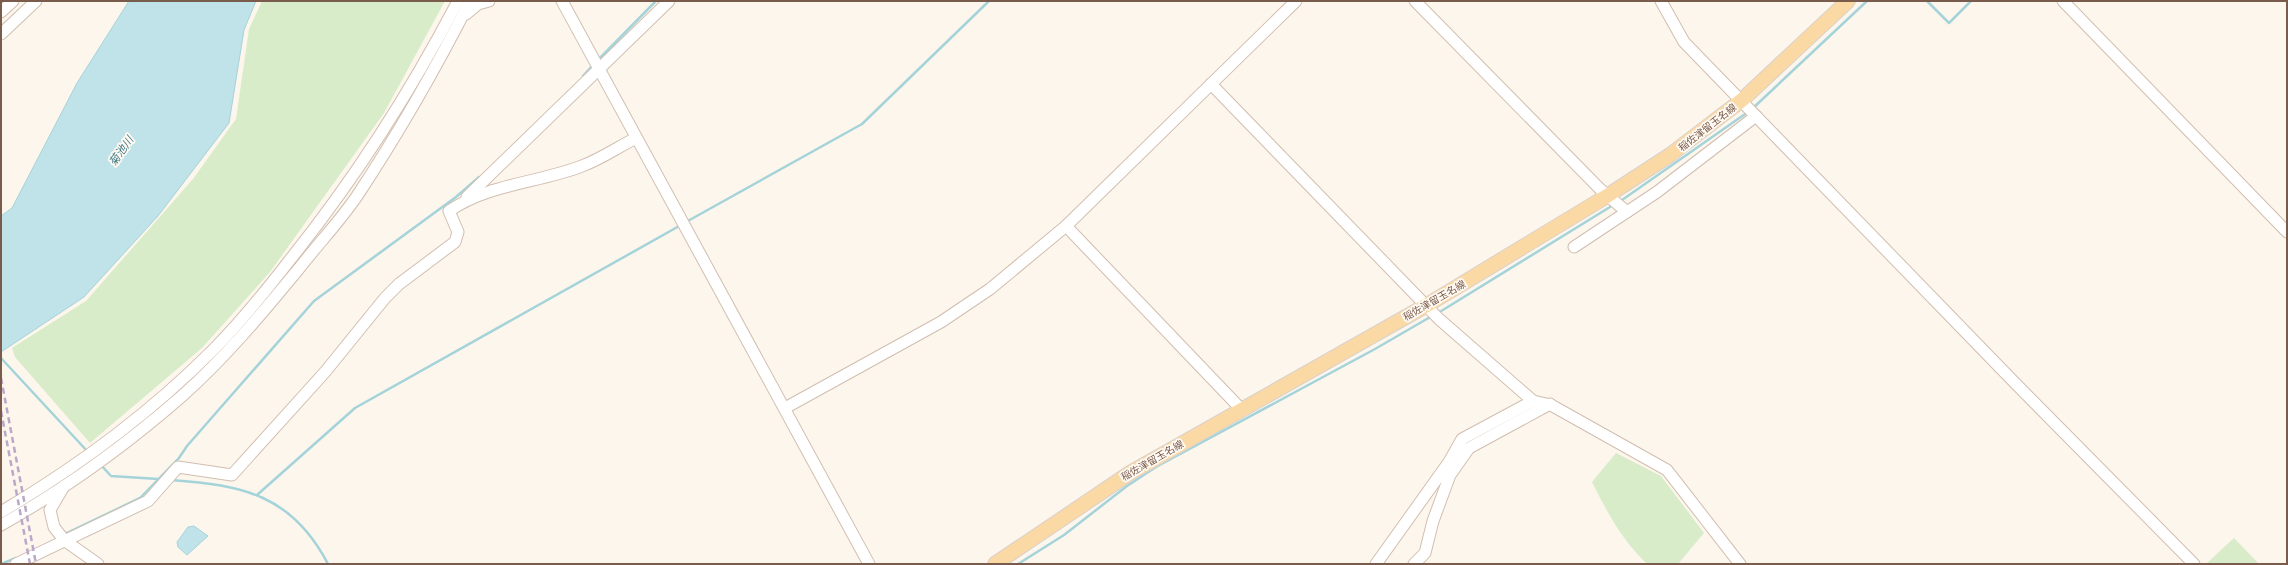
<svg xmlns="http://www.w3.org/2000/svg" width="2288" height="565" font-family="Mulish,'Noto Sans JP',sans-serif">
<style>
.green{fill:#d8ecc9}
.water{fill:#bfe3e8;stroke:#a5d3da}
.lines{fill:none;stroke-linecap:round;stroke-linejoin:round}
.stream{stroke:#a5d3da;stroke-width:2.5}
.minor-casing{stroke:#d1beb0;stroke-width:13}
.major-casing{stroke:#dad1cd;stroke-width:16}
.minor{stroke:#fff;stroke-width:11}
.major{stroke:#fbd9a5;stroke-width:14}
.rail{stroke:#b9a8c9;stroke-width:2.5;stroke-dasharray:6 4;stroke-linecap:butt}
.labels{text-anchor:middle;stroke-width:3.5;stroke-linejoin:round;paint-order:stroke}
.street-label{font-size:10px;fill:#7a5c4d;stroke:#fffaf3}
.water-label{font-size:11px;font-style:italic;fill:#437c86;stroke:#fffaf3}
</style>
<rect width="100%" height="100%" fill="#fdf6ec"/>
<g class="green">
<path d="M262,1H445L384,113L270,272L202,348L90,443L15,357L12,348L86,301L193,179L236,119L249,29Z"/>
<path d="M1616,453L1661,476L1704,533L1678,564H1647C1622,540 1607,512 1592,482Z"/>
<path d="M2234,538L2259,564H2206Z"/>
</g>
<g class="water">
<path d="M129,1H256L244,30L229,123L158,216L84,297L1,352V216L12,208L77,83Z"/>
<path d="M194,526L208,536L187,555L178,547L177,542L188,527Z"/>
</g>
<g class="lines">
<g class="stream">
<path d="M1927,1L1949,23L1971,1"/>
<path d="M598,60L656,1"/>
<path d="M583,76L593,65"/>
<path d="M1752,109L1867,1"/>
<path d="M1622,200L1748,112"/>
<path d="M686,222L862,124L989,1"/>
<path d="M1438,313L1610,207"/>
<path d="M1,358L88,452"/>
<path d="M100,464L111,476L158,479"/>
<path d="M171,480C243,485 292,495 328,564"/>
<path d="M257,495L355,408L681,225"/>
<path d="M63,535L140,498L179,458L187,446L314,301L456,197L479,177"/>
<path d="M1,564L16,558"/>
<path d="M1018,564L1064,535L1127,486L1156,467L1375,349L1432,316"/>
</g>
<g class="minor-casing">
<g id="minor">
<path d="M562,1L869,564"/>
<path d="M1415,1L1601,190L1627,212"/>
<path d="M1661,1L1684,42L2014,382L2194,564"/>
<path d="M2063,1L2287,232"/>
<path d="M1,12L13,1"/>
<path d="M466,14L478,4L489,1"/>
<path d="M1,34L36,1"/>
<path d="M1211,84L1439,319L1533,401L1551,405L1667,470L1740,564"/>
<path d="M467,197L669,1"/>
<path d="M1066,226L1241,409"/>
<path d="M1574,247L1657,192L1756,116"/>
<path d="M785,408L941,322L990,289L1066,226L1296,1"/>
<path d="M64,486L50,510L54,527L64,540L98,564"/>
<path d="M1,512C77,467 149,414 212,351C240,323 265,292 289,261C354,180 410,93 458,1"/>
<path d="M1,525C65,489 127,444 182,396C226,357 264,311 301,266C319,243 340,221 357,196C398,134 436,68 470,1"/>
<path d="M16,564L148,501L178,467L232,475L325,372L385,298L399,284L455,242L458,232L449,211C488,184 538,183 582,166C601,159 618,147 636,138"/>
<path d="M1376,564L1449,462L1462,439L1533,401"/>
<path d="M1414,564L1425,553L1433,521L1450,475L1469,448L1550,404"/>
</g>
</g>
<g class="major-casing">
<path id="major" d="M995,564L1130,473L1427,305L1607,196L1670,155L1742,100L1848,1"/>
</g>
<use href="#minor" class="minor"/>
<use href="#major" class="major"/>
<g class="rail">
<path d="M1,378L36,564"/>
<path d="M1,411L30,564"/>
</g>
</g>
<g class="labels">
<g class="street-label">
<text transform="translate(1707 127) rotate(-38)" y="4">稲佐津留玉名線</text>
<text transform="translate(1434 300) rotate(-30)" y="4">稲佐津留玉名線</text>
<text transform="translate(1152 460) rotate(-30)" y="4">稲佐津留玉名線</text>
</g>
<g class="water-label">
<text transform="translate(121 151) rotate(-55)" y="4">菊池川</text>
</g>
</g>
<rect width="2288" height="565" fill="none" stroke="#7a5c4d" stroke-width="4"/>
</svg>
